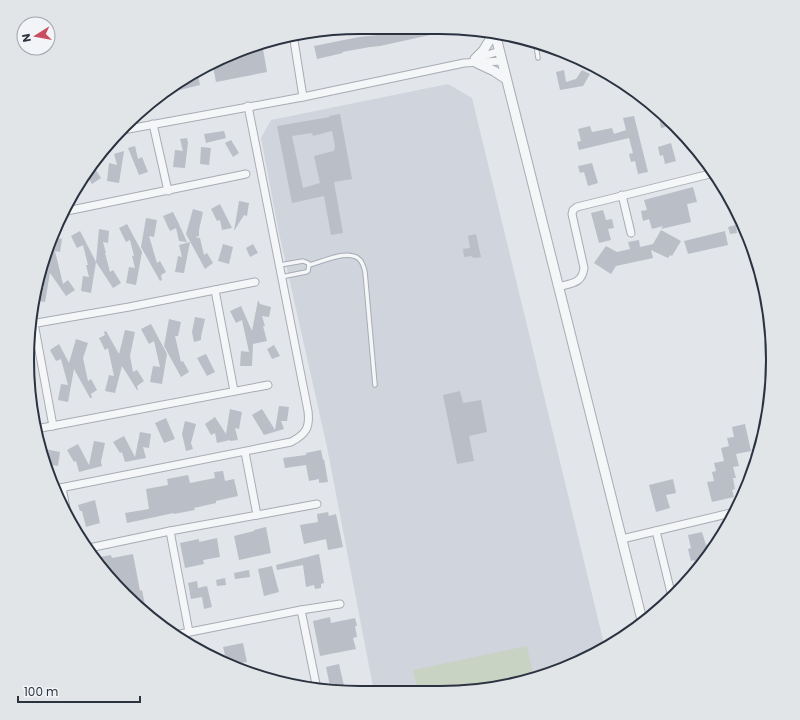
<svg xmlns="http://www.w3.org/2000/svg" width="800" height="720" font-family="Poppins,sans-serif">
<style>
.built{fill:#d0d4dc}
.green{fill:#c8d3c4}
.building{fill:#babec6;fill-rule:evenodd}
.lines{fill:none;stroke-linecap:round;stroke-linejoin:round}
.service-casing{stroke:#a7acb4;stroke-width:5.5}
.minor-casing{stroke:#a7acb4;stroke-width:9}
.tertiary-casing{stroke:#a7acb4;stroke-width:11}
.service{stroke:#f5f6f8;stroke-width:3.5}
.minor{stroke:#f5f6f8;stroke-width:7}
.tertiary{stroke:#f5f6f8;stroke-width:9}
.rim{fill:none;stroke:#2b3341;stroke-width:2}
</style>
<rect width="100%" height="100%" fill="#e2e5ea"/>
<path class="built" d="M448,84L472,98L605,648L587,659L526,682L462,692H374L327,447L279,233L261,138L271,120Z"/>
<path class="green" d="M527,646L534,679L526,682L462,692H418L413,670Z"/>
<g class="building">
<path d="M400,29L438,30L439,33L380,46L370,47L342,52L343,53L317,59L314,46L359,37L387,34L386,32Z"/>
<path d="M263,49L267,72L216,82L212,62L234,54Z"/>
<path d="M564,70L566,82L576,79L582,70L590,74L583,86L560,90L556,72Z"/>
<path d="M197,71L200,85L163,94L162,93Z"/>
<path d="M657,107L660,110L674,125L661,128Z"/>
<path d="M340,114L352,179L334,182L343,233L331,235L324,196L292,203L277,126L330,117L329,116ZM332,131L335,146L334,151L314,156L320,183L303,188L292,136L312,133L313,136Z"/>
<path d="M634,116L648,172L638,174L635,161L631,162L629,154L633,153L629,138L579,150L577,142L581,141L578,129L590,126L592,132L612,128L614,134L626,130L623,118Z"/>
<path d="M224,131L226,138L206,143L204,134Z"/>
<path d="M187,138L188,143L185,168L173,167L175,150L183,151L180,139Z"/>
<path d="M231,140L239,153L233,157L225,143Z"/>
<path d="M671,143L676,161L665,164L663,155L660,156L658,147Z"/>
<path d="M135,146L138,159L142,157L148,172L139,175L128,148Z"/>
<path d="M201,147L211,148L209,165L200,164Z"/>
<path d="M124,151L119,183L107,181L109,163L117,165L114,154Z"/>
<path d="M592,163L598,183L588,186L584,172L580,173L578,166Z"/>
<path d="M92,164L101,178L92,184L86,174Z"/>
<path d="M693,187L697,202L687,204L691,222L661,229L663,226L652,229L649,219L643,221L641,211L647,210L644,200Z"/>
<path d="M239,201L249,203L247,216L244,215L234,231Z"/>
<path d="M220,204L232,228L222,230L220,220L217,221L211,209Z"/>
<path d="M193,209L203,212L199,230V236L195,237L200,238L204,255L207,253L213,263L205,269L186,234Z"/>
<path d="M603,210L606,220L612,219L614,228L608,229L611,240L599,243L591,213Z"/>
<path d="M173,212L178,222L187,242L179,241L176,228L170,231L168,227L163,216Z"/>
<path d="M146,218L157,220L154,237L149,236L157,263L160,261L166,272L161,275L162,280L160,281L141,247Z"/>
<path d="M127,224L142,252L136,285L126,283L129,267L135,268L132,256H134L130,240L126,242L119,228Z"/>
<path d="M736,225L737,233L730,234L728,227Z"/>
<path d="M99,229L109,231L108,243L103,242L106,253H105L110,272L113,270L121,283L113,288L96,262Z"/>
<path d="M661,230L681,241L672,256L670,255L668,258L651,250L653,258L616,266L611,274L594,263L606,246L617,252L630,249L628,242L639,240L640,247L653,244Z"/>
<path d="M80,231L96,262L91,293L81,291L83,276L89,277L86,265H88L83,245L77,248L71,236Z"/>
<path d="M725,231L728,245L688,254L684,241Z"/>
<path d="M476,234L481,257L473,258L472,256L464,257L463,249L470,248L468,236Z"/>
<path d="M53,237L62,239L60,252L55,251L63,284L68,280L75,290L66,296L50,273L45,302L34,300L37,286L44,288L40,274Z"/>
<path d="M190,242L184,273L175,272L178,256L182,257L179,245Z"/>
<path d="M223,244L233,247L229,264L218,261Z"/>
<path d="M253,244L258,253L250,257L246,248Z"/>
<path d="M258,300L260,304L271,307L269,317L262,316L265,326H263L267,341L253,344L252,366H240L241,351L249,352L242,320L236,323L230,311L241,306L252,331Z"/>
<path d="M195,317L205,319L201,337V340L194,342L192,332Z"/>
<path d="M169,319L181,322L178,336H175L181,362L183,361L189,372L181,377L164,346Z"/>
<path d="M151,324L167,354L162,384L150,382L153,366L160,367L154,341L149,344L141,329Z"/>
<path d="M125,330L135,332L130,356L133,372L137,370L144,381L137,386L138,390H137L122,366L115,393L105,391L109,375L114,376L108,348L105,350L99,338L105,335L104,332L106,331L119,354Z"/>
<path d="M76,339L88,343L83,358L88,381L91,379L97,390L91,394L92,398H90L74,369L68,402L58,400L61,384L68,385L61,359L56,361L50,350L59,344L69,363Z"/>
<path d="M274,345L280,356L272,359L267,349Z"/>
<path d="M206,354L215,372L207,376L197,358Z"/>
<path d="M460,391L463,403L481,400L487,432L469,436L474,461L457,464L443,395Z"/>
<path d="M279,406L289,407L287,421H281L284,429L264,435L252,415L262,409L275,430Z"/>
<path d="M230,409L242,412L239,429L235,428L238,440L230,441V440L217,443L215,433L211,435L205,424L215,417L226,434Z"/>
<path d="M166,418L175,439L164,443L155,423Z"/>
<path d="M185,421L196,424L191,443L193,449L186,451L182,434Z"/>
<path d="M745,424L751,451L736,454L739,466L733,467L736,478H733L735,489L732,490L734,497L712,502L707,482L714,481L712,472L716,471L714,463L724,461L721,448L729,446L727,438L734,437L732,427Z"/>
<path d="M140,432L151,434L149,448L143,447L146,458L125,462L122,452L120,453L113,442L124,436L135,457Z"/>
<path d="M94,441L105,443L101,462L102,466L79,472L76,461L74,462L67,450L78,444L89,465Z"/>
<path d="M45,449L60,452L58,466L52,465L56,482L52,483L43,460Z"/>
<path d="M321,450L323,460L324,459L328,482L319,483V479L309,481L306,465L285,468L283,458L306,455V453Z"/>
<path d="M759,452L755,467L754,470L750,454Z"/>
<path d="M223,471L225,481L234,479L238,496L216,501V503L194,508L195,510L174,514V513L127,523L125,513L149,509L146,489L168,485L167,479L188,475L190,483L215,478L214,472Z"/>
<path d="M673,479L676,493L666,495L670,508L656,512L649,485Z"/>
<path d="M95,500L100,523L86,527L82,511H80L78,505Z"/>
<path d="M328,512L329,516L336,514L343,547L328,550L326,539L304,544L300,525L318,522L317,514Z"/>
<path d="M266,527L271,553L239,560L234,536L254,531V530Z"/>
<path d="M702,532L706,545L717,542L697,570L694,560L691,561L688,549L691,548L688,535Z"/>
<path d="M217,538L220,557L203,560L204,564L185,568L180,543L199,539V542Z"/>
<path d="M133,554L140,591L142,590L147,615L109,579L95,558L111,555L112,558Z"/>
<path d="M319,554L324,583L321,584V588L315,589L314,585L306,587L303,565L277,570L276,565Z"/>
<path d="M272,566L279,592L264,596L258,569Z"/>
<path d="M249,570L250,577L235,579L234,573Z"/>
<path d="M225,578L226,585L217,586L216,580Z"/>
<path d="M197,581L198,588L207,586L212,607L204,609L202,597L191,599L188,583Z"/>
<path d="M330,617L331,623L355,618L357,626H355L357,637L353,638L356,649L320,656L313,621Z"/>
<path d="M243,643L247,662L230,665L217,660L226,659L223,647Z"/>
<path d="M339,664L345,690L338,692L331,691L326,667Z"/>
</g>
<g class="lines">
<g class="service-casing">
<g id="service">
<path d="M536,45L538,58"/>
<path d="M280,265L303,261L308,263L309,265"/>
<path d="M309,265C322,262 350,248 360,260C363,263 364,268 365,272L375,385"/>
<path d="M281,277L306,272L308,271L309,265"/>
</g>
</g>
<g class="minor-casing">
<g id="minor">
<path d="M293,34L303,97"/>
<path d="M477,58L500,51"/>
<path d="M153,124L168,191"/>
<path d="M123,130L303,97L464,63L502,61"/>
<path d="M622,195L631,233"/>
<path d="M62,212L246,174"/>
<path d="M558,287C571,283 582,284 584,268L572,214L573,210L577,207L714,173"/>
<path d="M215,290L234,391"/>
<path d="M34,323L53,426"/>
<path d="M31,324L129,307L255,282"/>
<path d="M36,429L268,385"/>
<path d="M245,452L257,515"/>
<path d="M62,488L68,518"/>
<path d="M55,489L291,442C306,434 310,428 308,411L248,106"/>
<path d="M170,531L189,632"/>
<path d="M656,531L672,597"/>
<path d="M622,539L735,512"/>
<path d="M89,548L170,531L317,504"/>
<path d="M301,610L317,689"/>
<path d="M175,635L301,610L340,604"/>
</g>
</g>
<g class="tertiary-casing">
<g id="tertiary">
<path d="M495,33L643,624"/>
<path d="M475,59L483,51L494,33"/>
<path d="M477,63L494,71L506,79"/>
</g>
</g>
<use href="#service" class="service"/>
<use href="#minor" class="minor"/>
<use href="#tertiary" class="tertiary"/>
</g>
<path d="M0 0H800V720H0ZM360 34H440A326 326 0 0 1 766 360V360A326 326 0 0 1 440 686H360A326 326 0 0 1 34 360V360A326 326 0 0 1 360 34Z" fill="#e2e5e8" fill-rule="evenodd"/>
<path class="rim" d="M360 34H440A326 326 0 0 1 766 360V360A326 326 0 0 1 440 686H360A326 326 0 0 1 34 360V360A326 326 0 0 1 360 34Z"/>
<g transform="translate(36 36) rotate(259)"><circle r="19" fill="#f2f4f7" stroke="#a2a7ae"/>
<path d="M0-3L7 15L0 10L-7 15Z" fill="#c84e5f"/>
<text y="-6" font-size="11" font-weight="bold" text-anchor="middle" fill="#2b3341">N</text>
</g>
<path d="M18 696v6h122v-6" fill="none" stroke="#2b3341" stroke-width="2"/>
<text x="24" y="696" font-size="12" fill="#2b3341" stroke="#f2f4f7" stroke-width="3" paint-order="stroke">100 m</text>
</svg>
